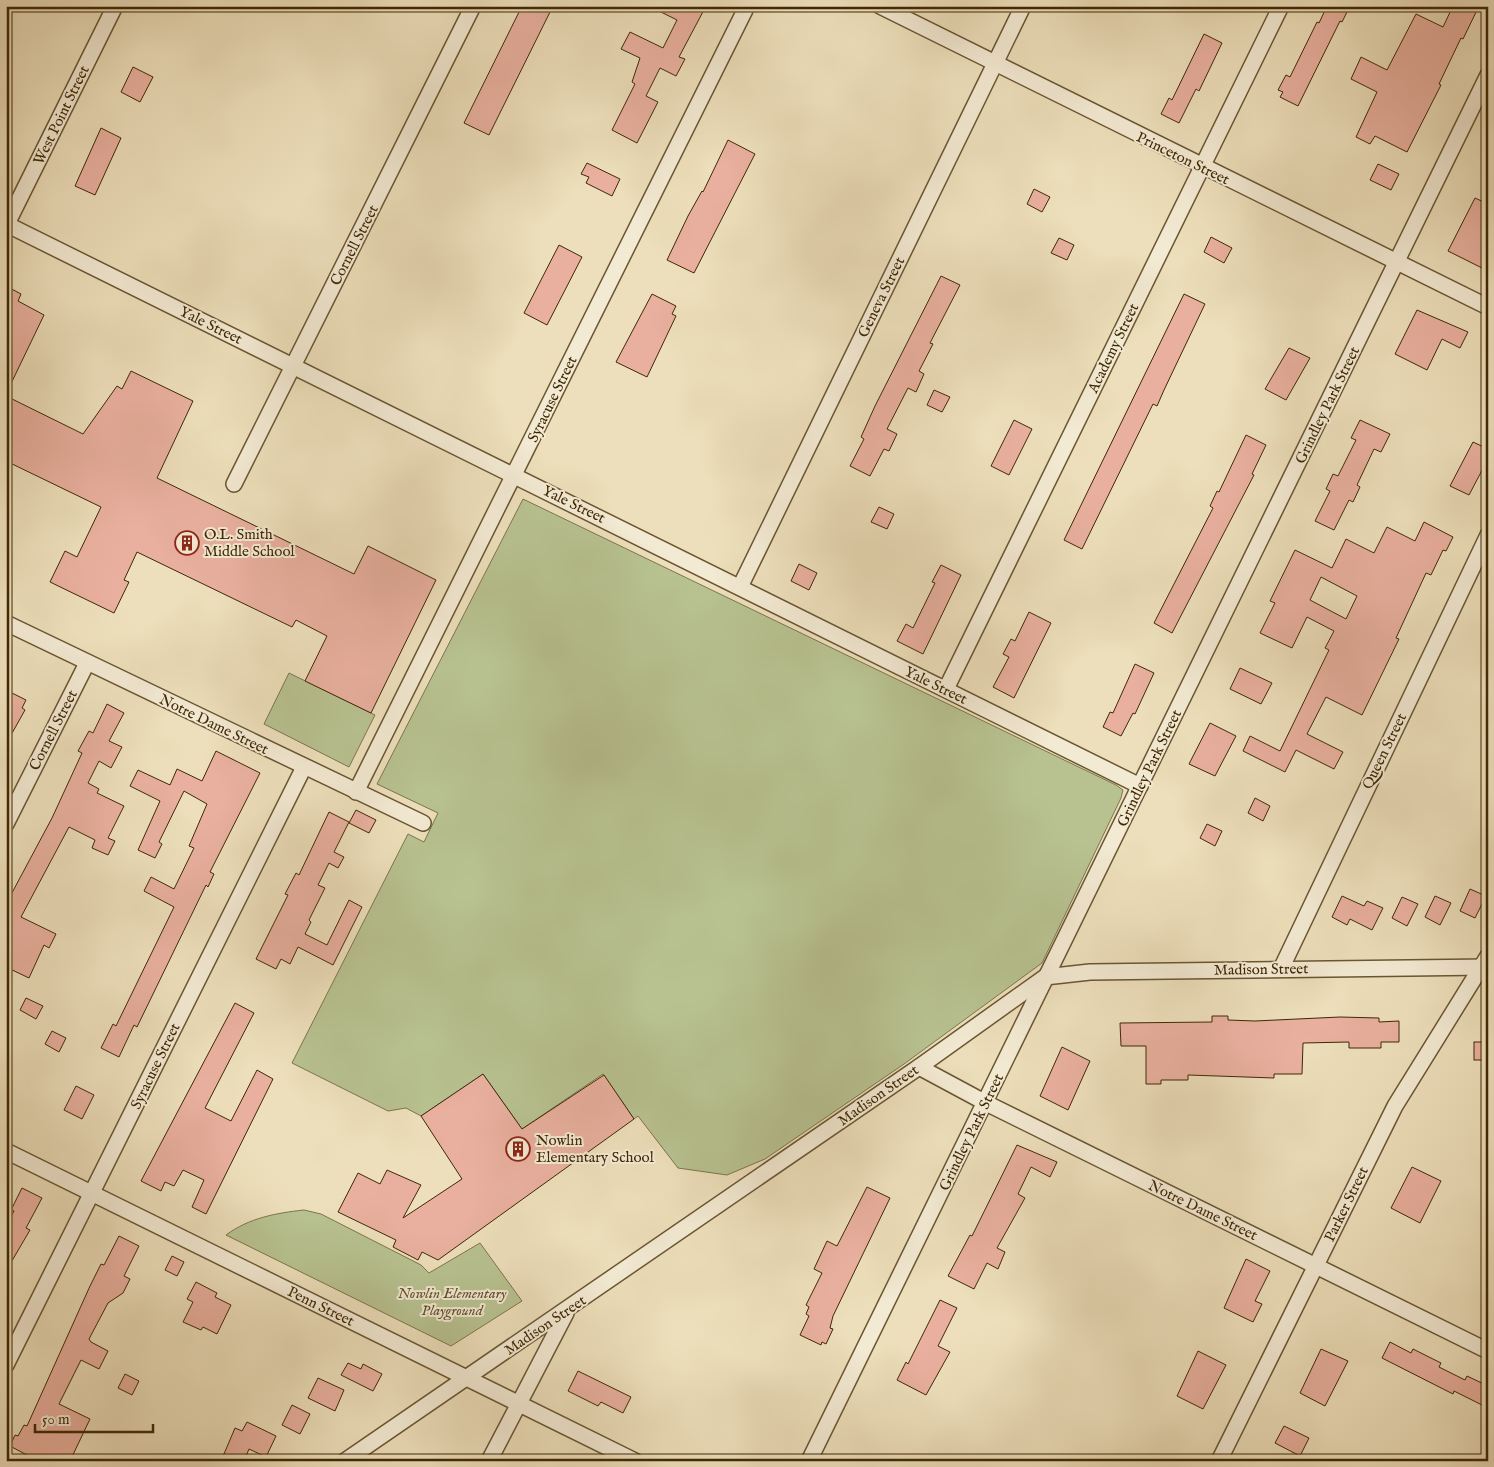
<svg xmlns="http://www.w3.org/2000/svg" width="1494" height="1467" font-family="'IM FELL English',serif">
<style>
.green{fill:#b8c291;stroke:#7c754b}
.building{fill:#e9b09f;stroke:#3f2805;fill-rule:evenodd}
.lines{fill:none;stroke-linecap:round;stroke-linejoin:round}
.minor-casing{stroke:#6a5632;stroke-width:18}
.minor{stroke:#f3ead3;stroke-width:15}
.labels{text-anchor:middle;stroke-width:4;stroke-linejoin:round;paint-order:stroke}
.street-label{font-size:15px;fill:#3f2805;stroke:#f3ead3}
.poi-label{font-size:15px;fill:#3f2805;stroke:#f3ead3;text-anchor:start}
.park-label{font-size:15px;font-style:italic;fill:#5d4e28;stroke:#f3ead3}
</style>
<rect width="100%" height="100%" fill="#eddfbb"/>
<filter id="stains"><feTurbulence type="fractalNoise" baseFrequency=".004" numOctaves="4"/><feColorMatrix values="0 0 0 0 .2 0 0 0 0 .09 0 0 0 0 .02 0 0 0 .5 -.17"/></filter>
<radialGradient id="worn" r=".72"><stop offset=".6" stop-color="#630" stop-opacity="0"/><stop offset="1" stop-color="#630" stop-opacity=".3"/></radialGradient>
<g class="green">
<path d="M523,499L1116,785L1123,790L1121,798L1042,963L904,1064L765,1159L727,1175L678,1168L638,1116L634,1119L603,1074L522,1129L483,1074L421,1116L406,1108L388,1111L292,1063L408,834L424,842L438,813L377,784Z"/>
<path d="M289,673L375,715L349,767L264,724Z"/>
<path d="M304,1210L321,1214L421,1265L429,1273L480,1243L522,1301L451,1346L226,1235C249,1218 276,1213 304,1210Z"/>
</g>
<g class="building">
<path d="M522,6H553L489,135L464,123Z"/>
<path d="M649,6H706L679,57L685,59L676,76L660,68L646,96L658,102L637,143L612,130L635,84L632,82L640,58L621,49L630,32L663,48L677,20Z"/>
<path d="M1327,6H1350L1342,22L1340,21L1298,106L1280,97L1283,92L1278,90L1286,75L1290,77L1317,22L1319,23Z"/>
<path d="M1453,6H1479L1463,39L1461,38L1439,84L1441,85L1407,152L1375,136L1370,144L1356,137L1377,92L1351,79L1361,57L1387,70L1416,14L1443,27Z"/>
<path d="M1204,34L1222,43L1199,91L1196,89L1179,123L1161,114L1169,98L1172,100Z"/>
<path d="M133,67L153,77L140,102L121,92Z"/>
<path d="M101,128L121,138L95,195L75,186Z"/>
<path d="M728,140L755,154L694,273L667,260L688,216L702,191L703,192Z"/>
<path d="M587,163L620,179L612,196L586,183L589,177L581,174Z"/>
<path d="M1378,164L1399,174L1391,190L1370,180Z"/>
<path d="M1034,189L1050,197L1042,212L1027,204Z"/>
<path d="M1475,198L1488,204V271L1448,251Z"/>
<path d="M1211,237L1232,248L1224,263L1204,252Z"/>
<path d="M1059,238L1074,245L1067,260L1051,253Z"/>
<path d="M559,245L582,257L547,325L524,313Z"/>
<path d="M941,276L960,285L930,343L933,344L919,371L924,374L916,392L908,388L887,429L897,434L889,451L884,449L870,476L850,466L864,439L861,437L875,406Z"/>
<path d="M6,286L21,294L18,301L44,315L6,394Z"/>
<path d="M652,294L676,306L672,314L676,316L647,377L616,362Z"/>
<path d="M1184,294L1205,304L1164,390L1157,406L1153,404L1082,549L1064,540Z"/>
<path d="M1417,310L1468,332L1460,348L1442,339L1427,370L1395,354Z"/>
<path d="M1289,348L1310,358L1286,400L1265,389Z"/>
<path d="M131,371L193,401L157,478L354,574L368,546L436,580L371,713L305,681L327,636L296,620L292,627L137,552L124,580L129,582L114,613L50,582L65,551L77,557L101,507L6,461V396L83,434L117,386L122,389Z"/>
<path d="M934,390L950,397L942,412L927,405Z"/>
<path d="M1014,420L1032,429L1009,475L991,466Z"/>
<path d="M1360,420L1390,434L1381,452L1374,449L1357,485L1360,487L1353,502L1349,500L1334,530L1315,521L1330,491L1326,489L1333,474L1338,476L1356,440L1351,438Z"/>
<path d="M1246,435L1266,445L1252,474L1254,475L1172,633L1154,623L1213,508L1210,506L1217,491L1219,492Z"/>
<path d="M1473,442L1488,449V459L1469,495L1450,486Z"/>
<path d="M879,507L894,514L887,529L871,522Z"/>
<path d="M1424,522L1453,537L1446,551L1443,550L1431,575L1426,573L1396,638L1399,639L1362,715L1326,697L1307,734L1343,752L1334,769L1296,750L1285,772L1243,751L1250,736L1280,751L1329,650L1325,648L1334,631L1307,617L1292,648L1260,633L1275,603L1270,601L1295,550L1332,568L1346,539L1374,553L1387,527L1415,541ZM1321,577L1357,596L1346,619L1310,600Z"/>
<path d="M799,564L817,573L809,590L791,581Z"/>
<path d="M941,565L961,575L923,654L897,641L906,624L913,628L935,583L932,582Z"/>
<path d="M1029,612L1051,623L1014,698L993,687L1009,657L1003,654L1011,639L1015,641Z"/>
<path d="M1135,664L1154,673L1135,714L1133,713L1121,736L1103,727L1110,712L1113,713Z"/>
<path d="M1240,668L1272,683L1261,704L1230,689Z"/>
<path d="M6,690L26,700L22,708L25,710L6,744Z"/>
<path d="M107,704L124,713L109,741L122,747L111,768L99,761L88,783L99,789L97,793L124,806L108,838L115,841L108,855L92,848L95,840L69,827L21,917L56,934L49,948L44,945L29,978L6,967V904L52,818L82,753L78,751L89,731L93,733Z"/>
<path d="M1210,723L1236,736L1215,776L1189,764Z"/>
<path d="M216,751L260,773L210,872L214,874L208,887L206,885L137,1027L134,1025L119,1057L101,1048L113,1024L116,1026L174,907L144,891L151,877L174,889L194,848L189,846L207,804L184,791L159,842L162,844L155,858L138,850L160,801L130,786L138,770L170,785L177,769L202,781Z"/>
<path d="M1255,798L1270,806L1263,821L1248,813Z"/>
<path d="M356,810L376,820L369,833L349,823Z"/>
<path d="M329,812L349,822L334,852L344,857L338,868L329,863L318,885L325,888L309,920L311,922L305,934L327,945L349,900L362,907L333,965L298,947L290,964L281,959L276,969L256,959L288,895L285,894L296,873L299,875Z"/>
<path d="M1207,824L1222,831L1215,846L1200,838Z"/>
<path d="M1470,889L1486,896L1475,918L1460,911Z"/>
<path d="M1342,896L1364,906L1367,901L1383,908L1372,930L1350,919L1347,925L1332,917Z"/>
<path d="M1435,896L1451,903L1440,925L1425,917Z"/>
<path d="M1402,897L1418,904L1407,926L1392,918Z"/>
<path d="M26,998L43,1006L36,1019L20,1010Z"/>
<path d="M235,1003L254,1013L205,1108L231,1121L257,1070L273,1079L206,1214L192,1207L204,1180L183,1170L174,1186L165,1182L161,1191L141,1181Z"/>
<path d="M1212,1016H1228V1020L1255,1021L1340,1017L1379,1018V1022L1399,1021V1042H1381V1048H1349V1042L1303,1043L1302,1074H1274V1078L1188,1075V1080H1161V1084H1146V1046H1121L1120,1023L1212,1022Z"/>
<path d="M52,1031L66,1038L59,1052L45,1044Z"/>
<rect x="1474" y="1042" width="14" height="18"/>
<path d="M1062,1047L1090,1061L1068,1110L1040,1096Z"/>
<path d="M483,1074L522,1129L604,1075L634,1119L438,1260L422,1252L418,1260L393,1247L396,1240L338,1212L358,1173L380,1184L387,1170L421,1185L403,1218L462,1179L421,1116Z"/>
<path d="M76,1086L94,1095L82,1119L64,1110Z"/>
<path d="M1017,1145L1057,1162L1050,1177L1031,1167L1018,1194L1025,1198L997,1248L1005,1252L998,1269L987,1263L974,1289L948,1276L970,1235L972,1236Z"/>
<path d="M1412,1167L1441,1181L1420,1223L1391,1208Z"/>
<path d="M867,1187L890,1198L833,1316L830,1328L833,1329L826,1344L822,1342L821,1345L800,1335L809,1316L806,1314L809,1307L806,1305L822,1273L814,1269L827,1241L837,1246Z"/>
<path d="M22,1188L42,1198L26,1228L30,1230L6,1271V1226L14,1211L11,1210Z"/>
<path d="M119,1236L139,1246L124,1276L130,1279L123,1293L108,1303L89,1339L91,1342L108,1351L99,1369L81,1360L59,1404L90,1419L70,1461H38L10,1446L15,1435L18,1436L24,1425L27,1426L90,1286L101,1264L104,1265Z"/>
<path d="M172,1256L184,1262L177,1276L165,1270Z"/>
<path d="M1246,1259L1270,1271L1255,1301L1262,1304L1253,1322L1224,1308Z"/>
<path d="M196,1282L217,1293L215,1297L231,1305L217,1334L203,1327L201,1330L183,1322L193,1302L187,1299Z"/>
<path d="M940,1300L957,1308L938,1346L950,1352L926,1395L897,1380L906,1362L908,1364Z"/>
<path d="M1390,1342L1411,1353L1413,1349L1441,1363L1439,1367L1465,1380L1467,1376L1488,1386V1408L1454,1391L1453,1394L1382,1358Z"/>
<path d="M1321,1349L1348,1361L1325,1406L1300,1393Z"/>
<path d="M1198,1351L1226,1365L1203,1409L1177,1396Z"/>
<path d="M348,1363L361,1369L363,1364L382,1374L373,1391L341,1375Z"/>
<path d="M578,1371L631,1397L623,1413L601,1402L598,1406L568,1391Z"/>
<path d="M125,1374L139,1381L132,1395L118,1388Z"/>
<path d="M318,1378L344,1390L335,1411L308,1398Z"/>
<path d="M292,1405L310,1414L300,1434L282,1425Z"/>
<path d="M247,1422L276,1436L266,1457L249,1449L244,1461H221L235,1428L242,1431Z"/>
<path d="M1284,1426L1309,1438L1300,1456L1275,1443Z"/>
</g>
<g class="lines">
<g class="minor-casing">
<g id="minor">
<path d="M880,6L1488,307"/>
<path d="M6,224L1140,786"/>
<path d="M7,224L115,6"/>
<path d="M234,484L473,6"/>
<path d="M740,587L1023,6"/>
<path d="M6,623L423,823"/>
<path d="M946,689L1281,6"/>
<path d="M356,792L747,6"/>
<path d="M6,824L87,663"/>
<path d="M1281,969L1488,535"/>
<path d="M919,1067L986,1103L1488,1351"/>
<path d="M6,1151L635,1461"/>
<path d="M6,1365L304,767"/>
<path d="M345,1461L919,1067L1045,977L1090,972L1488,967"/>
<path d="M489,1461L566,1313"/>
<path d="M809,1461L1488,75"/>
<path d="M1219,1461L1395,1106L1488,956"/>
</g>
</g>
<use href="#minor" class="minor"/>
</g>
<defs>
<g id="building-ring" transform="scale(1.25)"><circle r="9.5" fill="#f3ead3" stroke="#8f2418" stroke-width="1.5"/><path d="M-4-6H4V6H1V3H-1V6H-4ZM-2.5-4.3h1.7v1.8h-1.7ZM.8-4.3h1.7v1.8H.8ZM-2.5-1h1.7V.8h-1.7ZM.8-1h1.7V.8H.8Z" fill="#8f2418"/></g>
</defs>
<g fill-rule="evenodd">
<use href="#building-ring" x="187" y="543"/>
<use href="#building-ring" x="518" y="1149"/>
</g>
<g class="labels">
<g class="street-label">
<text transform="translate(61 115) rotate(-64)" y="5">West Point Street</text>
<text transform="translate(1183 158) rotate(26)" y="5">Princeton Street</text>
<text transform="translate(354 245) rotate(-63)" y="5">Cornell Street</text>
<text transform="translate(881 297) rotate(-64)" y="5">Geneva Street</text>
<text transform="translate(211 325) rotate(26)" y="5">Yale Street</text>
<text transform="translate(1113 348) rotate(-64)" y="5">Academy Street</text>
<text transform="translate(552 399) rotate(-64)" y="5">Syracuse Street</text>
<text transform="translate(1327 405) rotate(-64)" y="5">Grindley Park Street</text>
<text transform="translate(574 504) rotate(26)" y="5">Yale Street</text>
<text transform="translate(936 685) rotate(26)" y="5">Yale Street</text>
<text transform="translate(214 724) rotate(26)" y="5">Notre Dame Street</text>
<text transform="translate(53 730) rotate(-63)" y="5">Cornell Street</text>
<text transform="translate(1384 751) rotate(-64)" y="5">Queen Street</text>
<text transform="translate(1149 768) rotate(-64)" y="5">Grindley Park Street</text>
<text transform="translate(1261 969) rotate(-1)" y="5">Madison Street</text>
<text transform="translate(155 1066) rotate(-64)" y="5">Syracuse Street</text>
<text transform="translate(878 1095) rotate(-35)" y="5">Madison Street</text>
<text transform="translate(971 1132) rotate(-64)" y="5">Grindley Park Street</text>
<text transform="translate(1346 1204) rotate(-64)" y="5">Parker Street</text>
<text transform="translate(1203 1210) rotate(26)" y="5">Notre Dame Street</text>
<text transform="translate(321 1306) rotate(26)" y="5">Penn Street</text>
<text transform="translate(545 1325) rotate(-34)" y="5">Madison Street</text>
</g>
<g class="poi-label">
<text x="204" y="539">O.L. Smith<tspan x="204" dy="17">Middle School</tspan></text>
<text x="536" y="1145">Nowlin<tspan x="536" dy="17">Elementary School</tspan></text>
</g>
<g class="park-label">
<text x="452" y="1298">Nowlin Elementary<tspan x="452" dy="17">Playground</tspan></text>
</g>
</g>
<rect width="1494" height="1467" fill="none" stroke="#eddfbb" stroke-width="25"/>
<rect x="8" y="8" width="1479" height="1452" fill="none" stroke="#3f2805" stroke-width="2.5"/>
<rect x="12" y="12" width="1469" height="1442" fill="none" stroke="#3f2805"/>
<path d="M35 1424v8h118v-8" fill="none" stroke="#3f2805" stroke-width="2.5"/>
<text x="42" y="1424" font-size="15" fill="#3f2805" stroke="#f3ead3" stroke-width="4" paint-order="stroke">50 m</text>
<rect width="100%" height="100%" filter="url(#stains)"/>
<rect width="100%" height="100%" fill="url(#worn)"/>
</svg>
